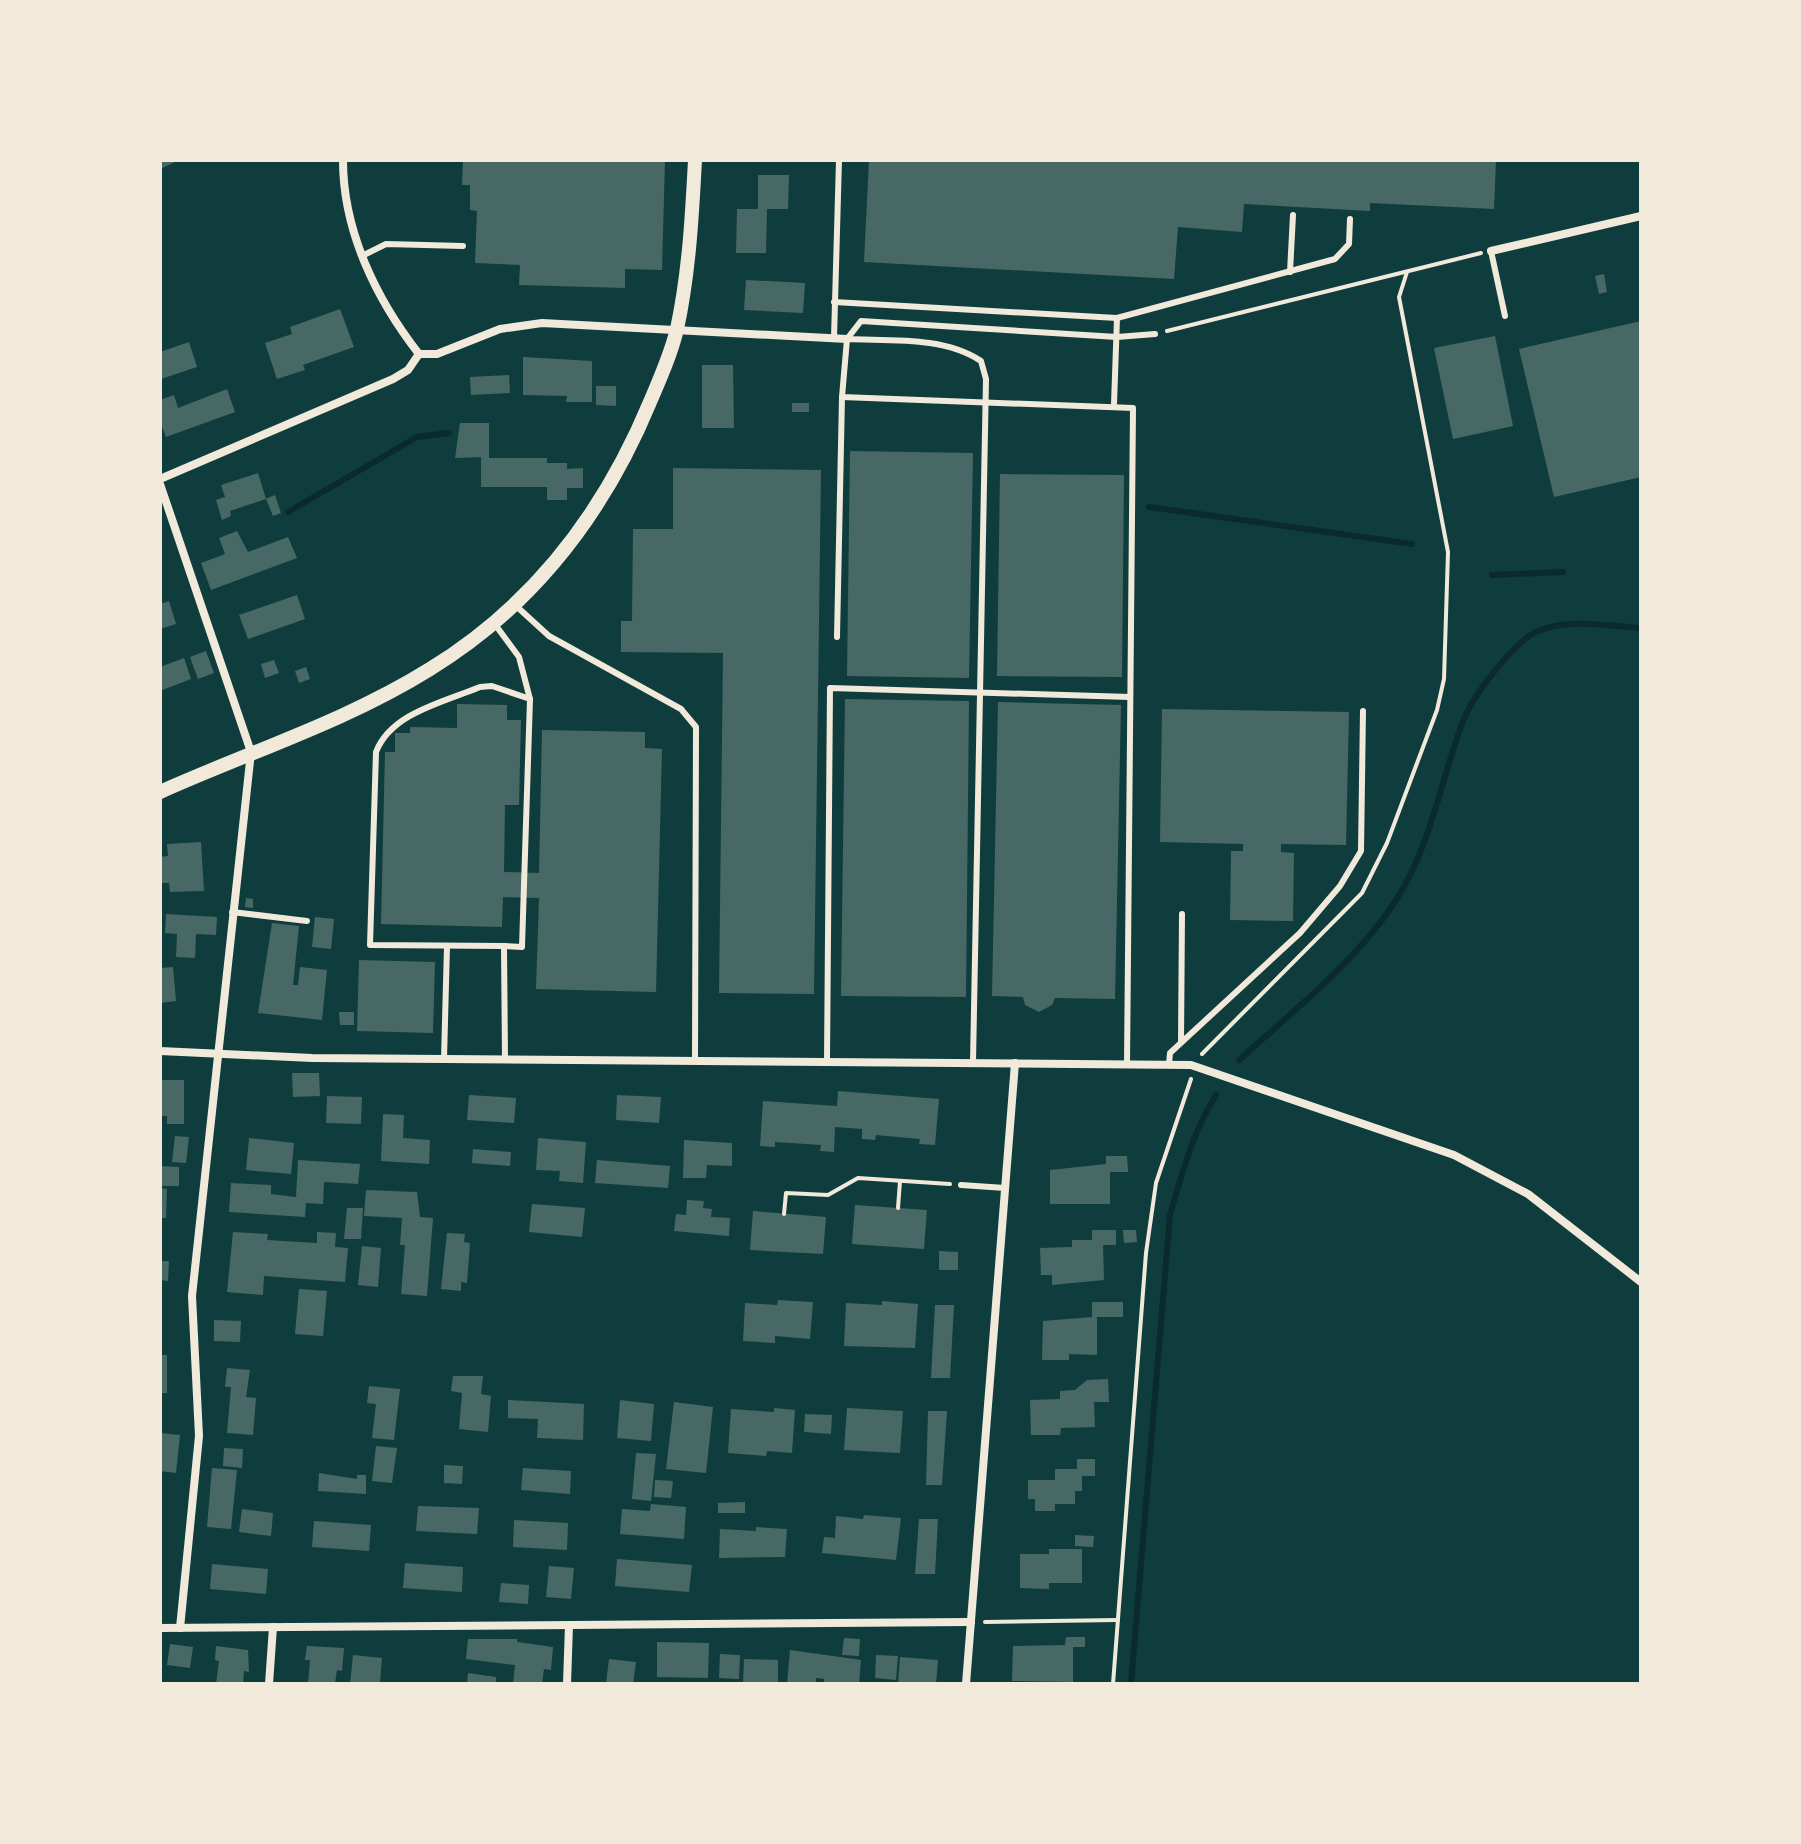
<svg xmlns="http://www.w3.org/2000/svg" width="1801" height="1844" font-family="Figtree,sans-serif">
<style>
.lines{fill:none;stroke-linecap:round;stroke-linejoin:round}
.stream{stroke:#0a2a2b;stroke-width:6}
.building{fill:#486865}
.path{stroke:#f1e9da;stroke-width:4}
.service{stroke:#f1e9da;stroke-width:6}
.minor{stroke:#f1e9da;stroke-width:8}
.tertiary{stroke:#f1e9da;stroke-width:14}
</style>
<rect width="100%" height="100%" fill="#0f3d3e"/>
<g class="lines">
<g class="stream">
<path d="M1149,507L1412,544"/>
<path d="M288,512L417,437L449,433"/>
<path d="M1492,575L1563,572"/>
<path d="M1239,1060C1293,1011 1356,962 1396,900C1431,846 1440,783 1462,724C1471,698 1513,642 1538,631C1569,618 1609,626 1641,628"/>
<path d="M1131,1684L1170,1215C1182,1174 1193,1131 1216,1095"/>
</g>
</g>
<g class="building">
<path d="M160,160H179L160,169Z"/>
<path d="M463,160H665L662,270L625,269V288L519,285L520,265L475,263L477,211L470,210V185H462Z"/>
<path d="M869,160H1496L1494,209L1370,203V211L1244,204L1242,232L1178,227L1174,279L864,262Z"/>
<path d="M758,175H789L788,209H767L766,253H736L737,209H758Z"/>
<path d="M1604,274L1607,292L1599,294L1595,276Z"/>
<path d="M746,280L805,283L803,313L744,310Z"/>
<path d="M340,309L354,347L303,365L305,370L277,379L265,343L292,334L290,327Z"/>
<path d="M1641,321V477L1554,497L1519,349Z"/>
<path d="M1495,336L1513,426L1453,439L1434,348Z"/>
<path d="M189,342L197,367L161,379L160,352Z"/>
<path d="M523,357L592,361V402H566L567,396L523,395Z"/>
<path d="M702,365H733L734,428H702Z"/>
<path d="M509,375L510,393L471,395L470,377Z"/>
<path d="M596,386H616V406L596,405Z"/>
<path d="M227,389L235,412L166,437L160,422V400L174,395L178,408Z"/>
<rect x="792" y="403" width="17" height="9"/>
<path d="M460,423H489V458H547V463H567V469L583,468V488H567V500H547V487H481V457L455,458Z"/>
<path d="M850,451L973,453L969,678L847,676Z"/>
<path d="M673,468L821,470L814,994L719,993L723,653L621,652V621H632L633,529H673Z"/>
<path d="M258,473L266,499L230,511L231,516L222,520L216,500L225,497L221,485Z"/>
<path d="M1000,474L1124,475L1122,677L997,676Z"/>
<path d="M275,495L281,513L273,516L266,499Z"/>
<path d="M237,531L248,552L288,537L297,558L211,590L201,563L225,554L219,538Z"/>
<path d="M297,595L305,619L248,639L239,615Z"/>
<path d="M169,601L176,624L160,629V604Z"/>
<path d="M206,651L214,673L198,679L190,657Z"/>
<path d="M184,658L191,679L160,691V667Z"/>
<path d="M274,660L279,673L265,678L261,664Z"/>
<path d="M306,667L310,679L299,683L295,671Z"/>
<path d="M845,699L969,701L966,997L841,996Z"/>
<path d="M998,702L1121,705L1115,999L1055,998L1052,1005L1039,1012L1025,1005L1023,997L992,996Z"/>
<path d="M457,704L507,705V720H521L519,805H505L504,872L539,873L542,730L645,732V748L662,749L656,992L536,989L539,898L503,897L502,927L381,924L385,752H395V733H410V727L457,728Z"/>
<path d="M1162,709L1349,712L1346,845L1281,844V852L1294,853L1293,921L1230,920L1231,851H1243V844L1160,842Z"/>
<path d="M201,842L204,891L170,892L169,883H160V857L168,856L167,844Z"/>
<path d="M246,898L253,899V908L245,907Z"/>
<path d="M166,914L217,917L216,935L196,934L195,958L176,957L177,934L165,933Z"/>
<path d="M315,917L334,919L331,949L312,947Z"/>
<path d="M272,923L299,926L293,985H298L300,967L327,970L322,1020L258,1013Z"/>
<path d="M359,960L435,962L433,1033L357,1031Z"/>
<path d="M173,967L176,1001L160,1003V968Z"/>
<path d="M339,1012H354V1025H340Z"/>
<path d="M292,1073H319L320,1096L293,1097Z"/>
<path d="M160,1080H184V1124H167V1116H160Z"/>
<path d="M838,1091L939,1099L935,1145L919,1144L920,1139L876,1135L875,1140L862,1139V1129L835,1127L834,1152L820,1151L821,1145L775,1142V1147L760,1146L763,1101L837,1106Z"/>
<path d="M469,1095L516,1098L514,1123L467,1120Z"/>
<path d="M617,1095L661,1097L659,1123L616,1120Z"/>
<path d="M327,1096L362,1097L361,1124L326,1123Z"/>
<path d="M383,1114L404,1115L403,1138L430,1140L429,1164L381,1161Z"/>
<path d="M175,1136L189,1137L186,1163L172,1162Z"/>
<path d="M249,1138L294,1143L291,1174L246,1170Z"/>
<path d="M538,1138L586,1142L583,1183L559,1181L560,1171L536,1170Z"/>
<path d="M684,1140L732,1143V1166L707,1165L706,1178H683Z"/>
<path d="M473,1149L511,1152L510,1166L472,1163Z"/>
<path d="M1106,1156H1127L1128,1172H1110V1204H1050V1170L1106,1164Z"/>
<path d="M298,1160L360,1164L358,1184L324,1182L323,1204L306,1203L305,1217L229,1212L231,1183L271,1185V1194L296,1197Z"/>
<path d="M597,1160L670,1166L668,1188L595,1183Z"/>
<path d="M160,1166L179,1167V1186H160Z"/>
<path d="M160,1188L167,1189L166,1218H160Z"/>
<path d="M366,1190L417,1192L420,1217L433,1218L427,1296L401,1294L405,1245H400L402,1218L364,1216Z"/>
<path d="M687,1200L704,1201L703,1208L712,1209L711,1217L730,1218L729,1236L674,1231L676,1214L686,1215Z"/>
<path d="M532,1204L585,1208L582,1237L529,1232Z"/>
<path d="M855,1205L927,1210L924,1249L852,1244Z"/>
<path d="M347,1208H363L361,1239H344Z"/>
<path d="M753,1211L826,1217L823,1254L750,1250Z"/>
<path d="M1092,1230H1116V1245H1103L1104,1280L1052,1285V1275H1041L1040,1248L1072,1247V1240H1092Z"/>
<path d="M1123,1230H1136L1137,1242L1124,1243Z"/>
<path d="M233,1232L268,1234L267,1240L317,1243V1232L336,1233L335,1247L348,1248L345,1282L264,1276L263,1295L227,1292Z"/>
<path d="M447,1233L465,1234L464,1242L470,1243L467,1283L461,1282V1291L441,1289Z"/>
<path d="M362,1246L381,1248L378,1287L358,1285Z"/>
<path d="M939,1251L958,1252V1270H939Z"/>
<path d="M160,1261H169L168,1281L160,1280Z"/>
<path d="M299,1289L327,1291L323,1336L295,1334Z"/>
<path d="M778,1300L813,1302L810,1339L775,1336V1343L743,1341L745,1303L777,1305Z"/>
<path d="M882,1301L918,1304L915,1348L844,1346L846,1303L882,1305Z"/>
<path d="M1092,1302H1123V1317H1097V1355L1069,1354V1360H1042L1043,1321L1092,1317Z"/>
<path d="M935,1305H954L950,1378H931Z"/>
<path d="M214,1320L241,1321L240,1342L214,1341Z"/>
<rect x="160" y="1355" width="7" height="38"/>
<path d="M227,1368L250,1370L246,1397L256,1398L253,1435L227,1433L231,1387H225Z"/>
<path d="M453,1376H483L481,1394L491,1396L488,1432L459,1429L462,1393L451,1391Z"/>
<path d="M1108,1379L1109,1402H1094L1095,1427L1061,1428L1060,1435H1031L1030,1400L1060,1399V1391L1075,1390L1087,1380Z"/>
<path d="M369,1386L400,1389L394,1440L372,1438L376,1404L367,1403Z"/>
<path d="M508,1400L584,1404L583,1440L537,1438L538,1419L508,1418Z"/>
<path d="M620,1400L654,1404L651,1441L617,1438Z"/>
<path d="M674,1402L713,1407L706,1473L666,1469Z"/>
<path d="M774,1408L795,1410L792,1453L767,1451L766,1456L728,1453L731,1409L774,1412Z"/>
<path d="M847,1408L903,1411L900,1453L844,1450Z"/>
<path d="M928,1411H947L942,1485H926Z"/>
<path d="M805,1414L832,1415L831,1434L804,1432Z"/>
<path d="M160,1433L180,1435L176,1473L160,1471Z"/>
<path d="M376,1446L397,1448L392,1483L372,1481Z"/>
<path d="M224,1448L243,1449L242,1468L223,1466Z"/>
<path d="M636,1453L656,1454L651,1501L632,1499Z"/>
<path d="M1077,1459H1095V1476H1082V1491H1075V1504H1055V1511H1035V1499H1028V1480H1055V1469H1077Z"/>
<path d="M444,1465L463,1466L462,1484L444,1483Z"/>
<path d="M212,1468L237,1470L231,1529L207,1527Z"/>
<path d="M523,1468L571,1471L570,1494L521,1490Z"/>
<path d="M319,1473L357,1479V1475H366V1494L318,1491Z"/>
<path d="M655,1480L673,1481L671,1498L654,1497Z"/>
<path d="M745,1502V1513H718V1503Z"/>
<path d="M651,1504L686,1507L684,1539L620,1534L622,1509L650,1511Z"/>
<path d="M418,1506L479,1508L477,1534L416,1531Z"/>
<path d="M242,1509L273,1513L271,1536L239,1532Z"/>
<path d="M864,1515L901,1518L896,1560L822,1553L824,1537L835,1538L836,1516L863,1519Z"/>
<path d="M919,1519H938L935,1574H915Z"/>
<path d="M514,1520L568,1523L567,1550L513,1547Z"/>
<path d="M314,1521L371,1525L369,1551L312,1547Z"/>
<path d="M756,1527L787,1529L785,1557L719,1558L720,1529L756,1531Z"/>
<path d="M1075,1535L1094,1536L1093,1547L1075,1546Z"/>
<path d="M1049,1549H1082V1583H1049V1589L1020,1588V1554H1049Z"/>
<path d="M617,1559L692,1565L689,1592L615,1586Z"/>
<path d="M405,1563L463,1567L462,1592L403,1588Z"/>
<path d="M212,1564L268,1569L266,1594L210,1589Z"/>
<path d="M549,1566L574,1568L571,1599L546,1597Z"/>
<path d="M501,1583L529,1585L528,1604L499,1602Z"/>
<path d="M1066,1637H1085V1647H1073V1682L1012,1681L1013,1646L1065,1645Z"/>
<path d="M844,1638L860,1639L859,1656L842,1655Z"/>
<path d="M468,1639H517V1642L553,1647L551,1670L544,1669L542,1684H513L515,1665L466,1659Z"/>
<path d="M657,1642L709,1643L708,1678L657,1677Z"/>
<path d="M170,1644L193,1647L190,1668L167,1665Z"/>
<path d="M216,1646L248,1650L249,1672L244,1671L243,1684H216L219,1661L215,1660Z"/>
<path d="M307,1646L344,1648L342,1671L337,1670L335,1683L308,1684L310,1660H305Z"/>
<path d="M790,1650L861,1660L859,1684H824V1679L816,1678V1684H787Z"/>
<path d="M720,1654L740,1655L739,1679L719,1678Z"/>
<path d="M353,1655L382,1658L380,1684H350Z"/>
<path d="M876,1655L898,1656L896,1680L875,1678Z"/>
<path d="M900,1657L938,1660L936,1684H898Z"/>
<path d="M609,1659L636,1662L633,1684H606Z"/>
<path d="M744,1659L778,1660V1684H743Z"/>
<path d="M468,1673L496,1677V1684H467Z"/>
</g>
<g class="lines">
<g class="path">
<path d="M1167,331L1481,253"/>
<path d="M1202,1054L1362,893L1387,843L1437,710L1444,679L1448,552L1399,297L1407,272"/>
<path d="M898,1208L900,1181"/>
<path d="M784,1214L786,1193L828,1195L858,1178L950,1184"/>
<path d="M985,1622L1118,1620"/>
<path d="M1113,1684L1146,1253L1156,1183L1191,1079"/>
</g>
<g class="service">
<path d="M1491,251L1505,316"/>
<path d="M362,256L386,244L463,246"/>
<path d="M1290,272L1293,215"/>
<path d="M834,302L1117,318L1335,259L1349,244L1350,219"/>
<path d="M834,338L839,160"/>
<path d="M847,339C890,341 944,336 981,361L986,379L973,1062"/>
<path d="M1114,404L1117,318"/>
<path d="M515,605L549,636L681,709L696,727L695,1059"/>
<path d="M494,623L519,657L530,699L522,947L504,946L505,1059"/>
<path d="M837,637L842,397"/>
<path d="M232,912L307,921"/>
<path d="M504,946L370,945L376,752C391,713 444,702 480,687L492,686L530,699"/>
<path d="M1181,1042L1182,914"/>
<path d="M444,1059L447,946"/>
<path d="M827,1061L830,688L1130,697"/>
<path d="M1127,1064L1133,408L842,397L847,339L861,321L1117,337L1155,334"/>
<path d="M1169,1064L1170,1053L1300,933L1340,886L1361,851L1363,711"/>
<path d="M961,1185L1005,1188"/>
</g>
<g class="minor">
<path d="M343,160C343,231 376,299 419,354"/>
<path d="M1491,251L1641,216"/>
<path d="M419,354H437L500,329L542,323L847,339"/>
<path d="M160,479L393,379L408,370L419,354"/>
<path d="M160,484L251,752L192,1296L199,1436L180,1628"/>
<path d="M160,1051L312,1058L1191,1065L1454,1155L1528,1194L1641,1282"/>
<path d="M160,1628L971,1622"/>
<path d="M269,1684L273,1627"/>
<path d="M567,1684L569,1625"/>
<path d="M966,1684L1015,1063"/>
</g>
<path class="tertiary" d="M160,792C249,752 347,721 430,669C533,606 604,513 650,402C660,379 671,354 677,329C689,273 692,217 695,160"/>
</g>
<rect width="1801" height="1844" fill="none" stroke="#f1e9da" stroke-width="324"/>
</svg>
